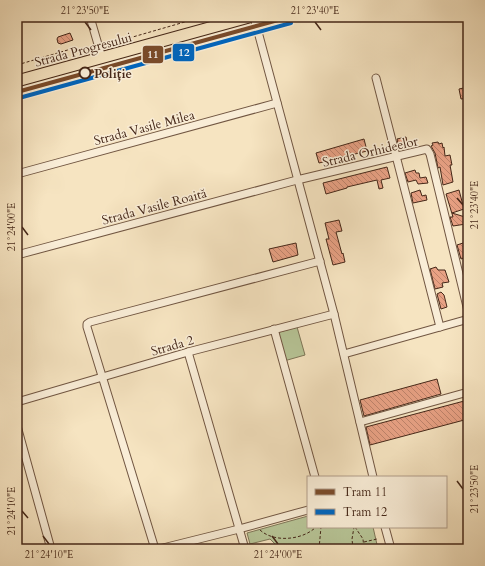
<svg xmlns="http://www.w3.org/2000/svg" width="485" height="566" font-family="Cardo,serif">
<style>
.green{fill:#b7c597;stroke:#7e7658}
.building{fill:url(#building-back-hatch);stroke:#452718}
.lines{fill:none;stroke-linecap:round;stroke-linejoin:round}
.minor-casing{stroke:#715642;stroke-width:9}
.primary-casing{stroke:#452718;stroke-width:13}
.path{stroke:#452718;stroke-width:1;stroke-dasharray:3 2;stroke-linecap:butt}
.minor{stroke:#f9edd7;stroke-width:7}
.primary{stroke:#f6e4c1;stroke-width:11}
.tram-1-casing{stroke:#f9edd7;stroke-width:7}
.tram-2-casing{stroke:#f9edd7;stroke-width:7}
.tram-1{stroke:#7a4b2a;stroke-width:4}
.tram-2{stroke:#0065bd;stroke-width:4}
.ticks{fill:none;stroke:#452718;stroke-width:1.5}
.stop-dot{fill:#f9edd7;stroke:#452718;stroke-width:2}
.labels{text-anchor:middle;stroke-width:3;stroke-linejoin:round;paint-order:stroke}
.street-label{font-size:13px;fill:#452718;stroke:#f9edd7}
.stop-label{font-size:13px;font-weight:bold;fill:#452718;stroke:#f9edd7;text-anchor:start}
.line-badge{stroke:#f9edd7;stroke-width:1.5}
.badge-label{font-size:11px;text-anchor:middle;font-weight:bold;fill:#fff}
.neatline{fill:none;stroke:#452718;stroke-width:1.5}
.ticks-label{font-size:10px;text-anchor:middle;fill:#452718}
</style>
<defs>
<pattern id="building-back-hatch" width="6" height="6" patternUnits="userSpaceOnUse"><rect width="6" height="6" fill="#e8a184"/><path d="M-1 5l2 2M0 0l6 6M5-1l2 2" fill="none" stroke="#be836b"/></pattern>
</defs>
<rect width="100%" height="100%" fill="#f6e4c1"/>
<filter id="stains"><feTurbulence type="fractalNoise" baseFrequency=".005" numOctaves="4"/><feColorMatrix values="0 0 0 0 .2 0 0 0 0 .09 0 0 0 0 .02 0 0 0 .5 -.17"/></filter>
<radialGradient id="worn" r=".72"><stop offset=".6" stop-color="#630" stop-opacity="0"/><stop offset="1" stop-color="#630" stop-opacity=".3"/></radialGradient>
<g class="green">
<path d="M297,327L305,355L284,361L276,333Z"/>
<path d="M308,516V527H373L378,549H280L270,539L250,544L247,533Z"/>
</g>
<g class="building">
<path d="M70,33L73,40L61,44L58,43L57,39L58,37Z"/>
<path d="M468,87V98L461,99L459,89Z"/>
<path d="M406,137L408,146L399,148L397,139Z"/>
<path d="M364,139L367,151L319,163L316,153Z"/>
<path d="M438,142L439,144L442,143L443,148L444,147L445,156L450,155L452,165H450L453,182L443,185L440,167L438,168L435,153L431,146L433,145L432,143Z"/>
<path d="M387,167L390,178L381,180L383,188L379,189L377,180L347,187V188L326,194L323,183Z"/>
<path d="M415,170L416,173H419L420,178L426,177L428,183L418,184L416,180L408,182L405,173Z"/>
<path d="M420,190L422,196L426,195L427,200L413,203L411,193Z"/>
<path d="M459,190L464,209L452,213L465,217L466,224L453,226L450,217H453L446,194Z"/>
<path d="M339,220L342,231L336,232L342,254L343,253L345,262L333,265L326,239H329L325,223Z"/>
<path d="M296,243L298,255L273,262L269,249Z"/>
<path d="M463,243L467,246L468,253L465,254L466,257L461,259L457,245Z"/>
<path d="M436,267L438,270H445L449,282L442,283L443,287L435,289L430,269Z"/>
<path d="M441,292L444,295L447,307L441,309L437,294Z"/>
<path d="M437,379L441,394L364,416L360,400Z"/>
<path d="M468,400V419L370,445L366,427Z"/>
</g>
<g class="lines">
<g class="minor-casing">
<g id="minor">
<path d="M90,17L102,58"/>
<path d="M254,17L334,314L373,477"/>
<path d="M376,78L440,327"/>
<path d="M17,174L277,103"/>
<path d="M17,255L297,180L427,149L430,154L468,311"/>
<path d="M274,329L315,477"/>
<path d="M188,352L245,549"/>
<path d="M344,354L465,320L468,317"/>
<path d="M17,402L188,352L334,314"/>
<path d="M360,422L468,392"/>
<path d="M17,426L51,549"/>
<path d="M385,527L391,549"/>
<path d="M155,549L87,327V324L90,322L320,261"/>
<path d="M159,549L239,529L308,510"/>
</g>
</g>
<g class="primary-casing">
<path id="primary" d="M17,81L249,17"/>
</g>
<g class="path">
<path d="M263,29L309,17"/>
<path d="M105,45L202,17"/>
<path d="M17,65L71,49L92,48"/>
<path d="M17,98L252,32"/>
<path d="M355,527L363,539L364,549"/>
<path d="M260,530C274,543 303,540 316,527"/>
<path d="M364,542L377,539"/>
<path d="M298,549L301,547L307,549"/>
<path d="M311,549L318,546"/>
<path d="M319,549L321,527"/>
<path d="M353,549L352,539L354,527"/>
</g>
<use href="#minor" class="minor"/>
<use href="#primary" class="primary"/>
<g class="tram-1-casing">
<path id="tram-1" d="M17,92L289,17"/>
</g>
<g class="tram-2-casing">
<path id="tram-2" d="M19,98L291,23"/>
</g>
<use href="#tram-1" class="tram-1"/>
<use href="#tram-2" class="tram-2"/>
</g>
<path class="ticks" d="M85,22L91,30M315,22L321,30M457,198L463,205M22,227L28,235M457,481L463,489M22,511L28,518M43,536L49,544M272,536L278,544"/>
<circle class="stop-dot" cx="85" cy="73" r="5.5"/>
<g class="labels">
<g class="street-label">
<text transform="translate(83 49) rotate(-15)" y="5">Strada Progresului</text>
<text transform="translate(144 127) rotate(-15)" y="5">Strada Vasile Milea</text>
<text transform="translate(370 151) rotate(-13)" y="5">Strada Orhideelor</text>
<text transform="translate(154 206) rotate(-15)" y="5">Strada Vasile Roaită</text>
<text transform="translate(172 345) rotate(-16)" y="5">Strada 2</text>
</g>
<g class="stop-label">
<text x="94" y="78">Poliție</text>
</g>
</g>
<g class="line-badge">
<rect x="172" y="43" width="23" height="19" rx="4" fill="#0065bd"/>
<rect x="142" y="45" width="22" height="19" rx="4" fill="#7a4b2a"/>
</g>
<g class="badge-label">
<text x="184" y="56">12</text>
<text x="153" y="58">11</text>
</g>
<rect width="485" height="566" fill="none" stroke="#f6e4c1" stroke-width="44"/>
<rect x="307" y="476" width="140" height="52" fill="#f9edd7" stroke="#b19e8b"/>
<rect x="315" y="489" width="20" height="6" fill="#7a4b2a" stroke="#b19e8b"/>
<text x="343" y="496" font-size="12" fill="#452718">Tram 11</text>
<rect x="315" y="509" width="20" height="6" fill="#0065bd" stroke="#b19e8b"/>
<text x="343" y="516" font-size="12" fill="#452718">Tram 12</text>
<rect x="22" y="22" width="441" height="522" class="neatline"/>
<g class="ticks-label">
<text x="85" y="14">21°23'50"E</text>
<text x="315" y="14">21°23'40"E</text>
<text transform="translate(474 205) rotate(-90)" y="4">21°23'40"E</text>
<text transform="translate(11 227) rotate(-90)" y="4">21°24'00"E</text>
<text transform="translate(474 489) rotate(-90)" y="4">21°23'50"E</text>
<text transform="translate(11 511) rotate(-90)" y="4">21°24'10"E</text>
<text x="49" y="558">21°24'10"E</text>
<text x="278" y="558">21°24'00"E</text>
</g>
<rect width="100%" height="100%" filter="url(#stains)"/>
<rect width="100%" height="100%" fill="url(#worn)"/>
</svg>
